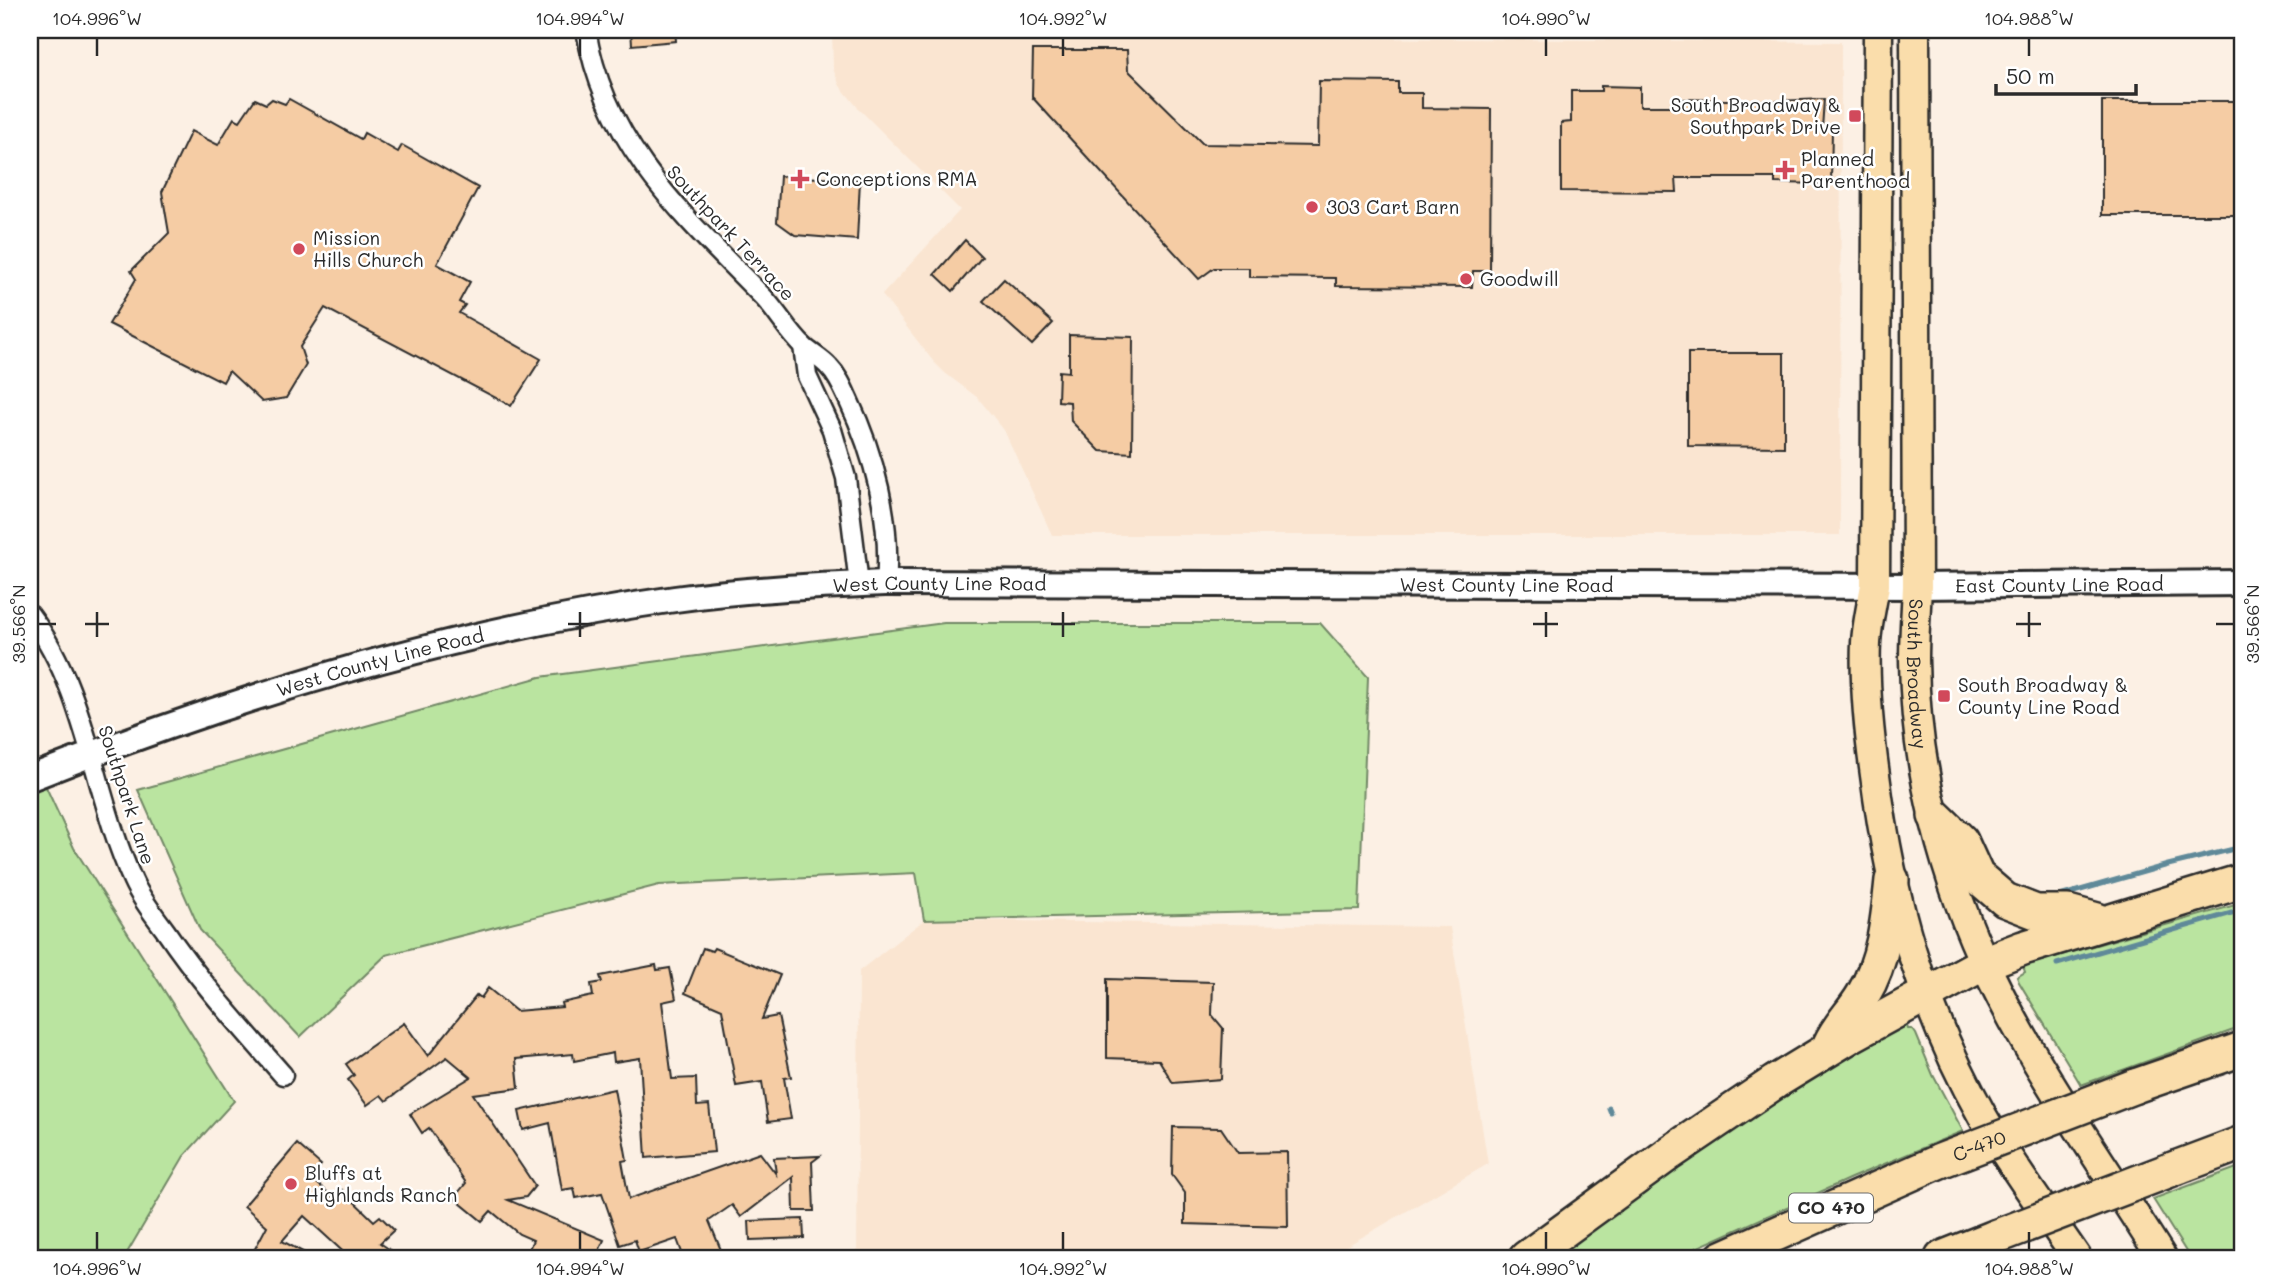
<svg xmlns="http://www.w3.org/2000/svg" width="2272" height="1288" font-family="Mali,sans-serif">
<style>
.built{fill:#fae5d1}
.green{fill:#bae4a0;stroke:#728866;stroke-width:2}
.lines{fill:none;stroke-linecap:round;stroke-linejoin:round}
.stream{stroke:#5f8999;stroke-width:5}
.building{fill:#f5cca4;stroke:#2b2b2b;stroke-width:2}
.minor-casing{stroke:#2b2b2b;stroke-width:23}
.secondary-casing{stroke:#2b2b2b;stroke-width:30}
.primary-casing{stroke:#2b2b2b;stroke-width:33}
.motorway-casing{stroke:#2b2b2b;stroke-width:38}
.minor{stroke:#fff;stroke-width:18}
.secondary{stroke:#fff;stroke-width:24}
.primary{stroke:#faddab;stroke-width:28}
.motorway{stroke:#faddab;stroke-width:33}
.motorway-bridge-casing{stroke:#2b2b2b;stroke-width:38;stroke-linecap:butt}
.motorway-bridge{stroke:#faddab;stroke-width:33}
.ticks{fill:none;stroke:#2b2b2b;stroke-width:2.5}
.poi-dot{fill:#d1495b;stroke:#fff;stroke-width:2.5}
.labels{text-anchor:middle;stroke-width:5;stroke-linejoin:round;paint-order:stroke}
.shield{fill:#fff;stroke:#6b6b6b;stroke-width:2}
.shield-label{font-size:18px;font-weight:bold;fill:#2b2b2b}
.poi-label{font-size:19px;fill:#2b2b2b;stroke:#fff;text-anchor:start}
.street-label{font-size:19px;fill:#2b2b2b;stroke:#fff}
.neatline{fill:none;stroke:#2b2b2b;stroke-width:2.5}
.ticks-label{font-size:18px;text-anchor:middle;fill:#2b2b2b}
</style>
<rect width="100%" height="100%" fill="#fcf0e4"/>
<filter id="ink" filterUnits="userSpaceOnUse"><feTurbulence type="fractalNoise" baseFrequency=".0143" numOctaves="2"/><feDisplacementMap in="SourceGraphic" scale="14" xChannelSelector="R" yChannelSelector="G"/><feConvolveMatrix kernelMatrix="1 2 1 2 8 2 1 2 1" color-interpolation-filters="sRGB"/></filter>
<g filter="url(#ink)">
<g class="built">
<path d="M832,30H1047L1087,36L1841,42L1840,535H1052L1004,430L978,398L945,373L933,361L882,295L960,210L859,109L840,86L833,69Z"/>
<path d="M924,920L1450,927L1488,1164L1326,1258H857L859,971Z"/>
</g>
<g class="green">
<path d="M944,623H1320L1368,677L1359,910L924,920L916,873L659,885L386,955L300,1037L200,930L138,790L540,677Z"/>
<path d="M30,752L74,848L234,1101L184,1156L124,1258H30Z"/>
<path d="M2242,903V1027L2081,1085L2019,982L2017,977L2025,972L2023,966Z"/>
<path d="M1906,1023L1908,1029H1912L1916,1034L1933,1075L1963,1131L1851,1178L1674,1258H1551L1813,1073Z"/>
<path d="M2242,1166V1258H2190L2153,1199Z"/>
</g>
<g class="lines">
<g class="stream">
<path d="M2056,897L2168,865L2242,847"/>
<path d="M2057,964L2242,910"/>
<path d="M1609,1108L1611,1113"/>
</g>
</g>
<g class="building">
<path d="M631,30H675L676,41L632,45Z"/>
<path d="M1033,50H1127L1128,70L1203,144L1318,146L1319,81L1398,82V93H1422V108L1491,109L1490,271H1473L1472,287L1336,286V278L1249,277V268H1214L1199,279L1032,97Z"/>
<path d="M1601,86L1640,87V106H1677V99L1776,101L1824,99L1822,129H1832L1831,184L1775,183V178H1676L1677,192L1561,191V123L1571,122V91H1601Z"/>
<path d="M255,99L266,104L272,99L285,104L289,99L361,139L364,133L398,152L402,145L478,188L437,264L470,282L459,302L465,305L459,313L541,359L511,406L325,308L300,347L306,365L286,398L262,402L229,371L223,382L109,324L136,279L131,271L169,233L162,192L191,131L218,145L234,118L240,121Z"/>
<rect x="2102" y="101" width="140" height="114"/>
<path d="M780,176L860,180L857,240L795,235L777,222Z"/>
<path d="M965,240L982,257L953,291L935,274Z"/>
<path d="M1004,279L1053,323L1032,345L983,301Z"/>
<path d="M1069,335L1133,337L1132,453L1100,451L1071,421L1070,402L1058,401L1059,371L1069,372Z"/>
<path d="M1688,353H1784V447L1688,446Z"/>
<path d="M703,948L712,951L714,948L780,975L762,1019L778,1016L791,1077L784,1078L791,1119L768,1122L762,1082L736,1086L722,1009L685,993Z"/>
<path d="M656,965L657,970L670,968L676,999L662,1002L672,1079L696,1078L697,1106L709,1105L714,1152L646,1158L640,1058L614,1062L613,1053L574,1061L573,1054L516,1059L519,1088L473,1094L535,1186L526,1197L508,1200L604,1240L596,1258H525L533,1240L519,1234L491,1211L482,1221L454,1198L466,1183L429,1128L422,1133L410,1114L471,1077L447,1057L386,1101L381,1095L367,1105L348,1080L354,1075L346,1064L404,1023L428,1056L477,995L481,998L488,988L516,1011L562,1007L561,1003L593,996L591,984L602,982L600,976Z"/>
<path d="M1107,979L1213,982L1212,1015L1223,1028L1221,1079L1173,1083L1159,1060L1107,1058Z"/>
<path d="M614,1089L627,1160L622,1161L629,1199L760,1153L776,1174L774,1158L820,1156L812,1162L814,1211H794L793,1177L741,1217L732,1205L709,1221L721,1250L701,1258H684L677,1239L639,1252L635,1240L620,1245L602,1193L576,1198L574,1188L562,1190L550,1123L523,1130L519,1111Z"/>
<path d="M1173,1127L1221,1128L1238,1153L1287,1152L1288,1227L1185,1224V1193L1172,1175Z"/>
<path d="M297,1144L321,1165L310,1177L334,1198L342,1190L374,1221L380,1216L394,1230L380,1243L402,1258H350L304,1216L282,1241L314,1258H250L267,1226L244,1206Z"/>
<path d="M803,1219L804,1238L750,1240L749,1221Z"/>
</g>
<g class="lines">
<g class="minor-casing">
<g id="minor">
<path d="M586,30C605,146 686,218 764,298C778,313 789,333 804,347C812,354 822,359 829,367C838,376 843,388 848,399C874,454 892,521 886,583"/>
<path d="M803,346L807,376L832,430L846,478L859,584"/>
<path d="M30,615C88,692 93,794 133,881C141,899 154,915 165,930C200,982 242,1028 283,1075"/>
</g>
</g>
<g class="secondary-casing">
<g id="secondary">
<path id="s1" d="M30,778C237,696 454,630 675,599C745,589 816,586 886,583L1917,586L2242,583"/>
</g>
</g>
<g class="primary-casing">
<g id="primary">
<path d="M1878,30L1875,585C1872,604 1867,624 1866,643C1864,687 1869,732 1875,775C1891,900 1921,1006 1983,1117C2011,1166 2045,1211 2077,1258"/>
<path id="s2" d="M1915,30L1917,586C1916,610 1914,635 1914,660C1915,768 1944,880 1991,977C2039,1076 2104,1165 2162,1258"/>
</g>
</g>
<g class="motorway-casing">
<g id="motorway">
<path d="M1935,816L1961,841L1977,876L2005,900L2036,912H2068L2097,920"/>
<path d="M1830,1044C1838,1026 1853,1012 1863,995C1884,960 1888,920 1892,880"/>
<path d="M2135,1086L2242,1049"/>
<path d="M2178,1167L2242,1143"/>
<path d="M1526,1258L1670,1153L1775,1082L1852,1035L1984,963L2023,948L2242,881"/>
<path d="M1722,1258L1940,1161"/>
<path d="M1942,1258L1995,1237"/>
</g>
</g>
<use href="#minor" class="minor"/>
<use href="#secondary" class="secondary"/>
<use href="#primary" class="primary"/>
<use href="#motorway" class="motorway"/>
<g class="motorway-bridge-casing">
<g id="motorway-bridge">
<path id="s3" d="M1940,1161L2135,1086"/>
<path d="M1995,1237L2178,1167"/>
</g>
</g>
<use href="#motorway-bridge" class="motorway-bridge"/>
</g>
</g>
<path class="ticks" d="M97,38V56M580,38V56M1063,38V56M1546,38V56M2029,38V56M97,612V637M580,612V637M1063,612V637M1546,612V637M2029,612V637M38,624H56M85,624H109M568,624H592M1051,624H1075M1533,624H1558M2016,624H2041M2216,624H2234M97,1232V1250M580,1232V1250M1063,1232V1250M1546,1232V1250M2029,1232V1250"/>
<g class="poi-dot">
<rect x="1848" y="109" width="14" height="14" rx="3.5"/>
<path d="M1781.5 159.5h7v7h7v7h-7v7h-7v-7h-7v-7h7z"/>
<path d="M796.5 168.5h7v7h7v7h-7v7h-7v-7h-7v-7h7z"/>
<circle cx="1312" cy="207" r="7"/>
<circle cx="299" cy="249" r="7"/>
<circle cx="1466" cy="279" r="7"/>
<rect x="1937" y="689" width="14" height="14" rx="3.5"/>
<circle cx="291" cy="1184" r="7"/>
</g>
<g class="labels">
<rect class="shield" x="1789" y="1193.5" width="84" height="29" rx="5"/>
<g class="shield-label">
<text x="1831" y="1214">CO 470</text>
</g>
<g class="poi-label">
<text x="1841" y="112" text-anchor="end">South Broadway &amp;<tspan x="1841" dy="22">Southpark Drive</tspan></text>
<text x="1801" y="166">Planned<tspan x="1801" dy="22">Parenthood</tspan></text>
<text x="816" y="186">Conceptions RMA</text>
<text x="1326" y="214">303 Cart Barn</text>
<text x="313" y="245">Mission<tspan x="313" dy="22">Hills Church</tspan></text>
<text x="1480" y="286">Goodwill</text>
<text x="1958" y="692">South Broadway &amp;<tspan x="1958" dy="22">County Line Road</tspan></text>
<text x="305" y="1180">Bluffs at<tspan x="305" dy="22">Highlands Ranch</tspan></text>
</g>
<g class="street-label">
<text transform="translate(731 233) rotate(47)" y="7">Southpark Terrace</text>
<text dy="7" stroke="none"><textPath href="#s1" startOffset="1503">West County Line Road</textPath></text>
<text dy="7" stroke="none"><textPath href="#s1" startOffset="2056">East County Line Road</textPath></text>
<text dy="7" stroke="none"><textPath href="#s1" startOffset="936">West County Line Road</textPath></text>
<text dy="7" stroke="none"><textPath href="#s1" startOffset="369">West County Line Road</textPath></text>
<text dy="7" stroke="none"><textPath href="#s2" startOffset="644">South Broadway</textPath></text>
<text transform="translate(127 795) rotate(72)" y="7">Southpark Lane</text>
<text dy="7" stroke="none"><textPath href="#s3" startOffset="42">C-470</textPath></text>
</g>
</g>
<rect width="2272" height="1288" fill="none" stroke="#fff" stroke-width="77"/>
<path d="M1996 84v10h140v-10" fill="none" stroke="#2b2b2b" stroke-width="3.5"/>
<text x="2006" y="84" font-size="21" fill="#2b2b2b" stroke="#ffffff" stroke-width="5" paint-order="stroke">50 m</text>
<rect x="38" y="38" width="2196" height="1212" class="neatline"/>
<g class="ticks-label">
<text x="97" y="25">104.996°W</text>
<text x="580" y="25">104.994°W</text>
<text x="1063" y="25">104.992°W</text>
<text x="1546" y="25">104.990°W</text>
<text x="2029" y="25">104.988°W</text>
<text transform="translate(19 624) rotate(-90)" y="6">39.566°N</text>
<text transform="translate(2253 624) rotate(-90)" y="6">39.566°N</text>
<text x="97" y="1275">104.996°W</text>
<text x="580" y="1275">104.994°W</text>
<text x="1063" y="1275">104.992°W</text>
<text x="1546" y="1275">104.990°W</text>
<text x="2029" y="1275">104.988°W</text>
</g>
</svg>
